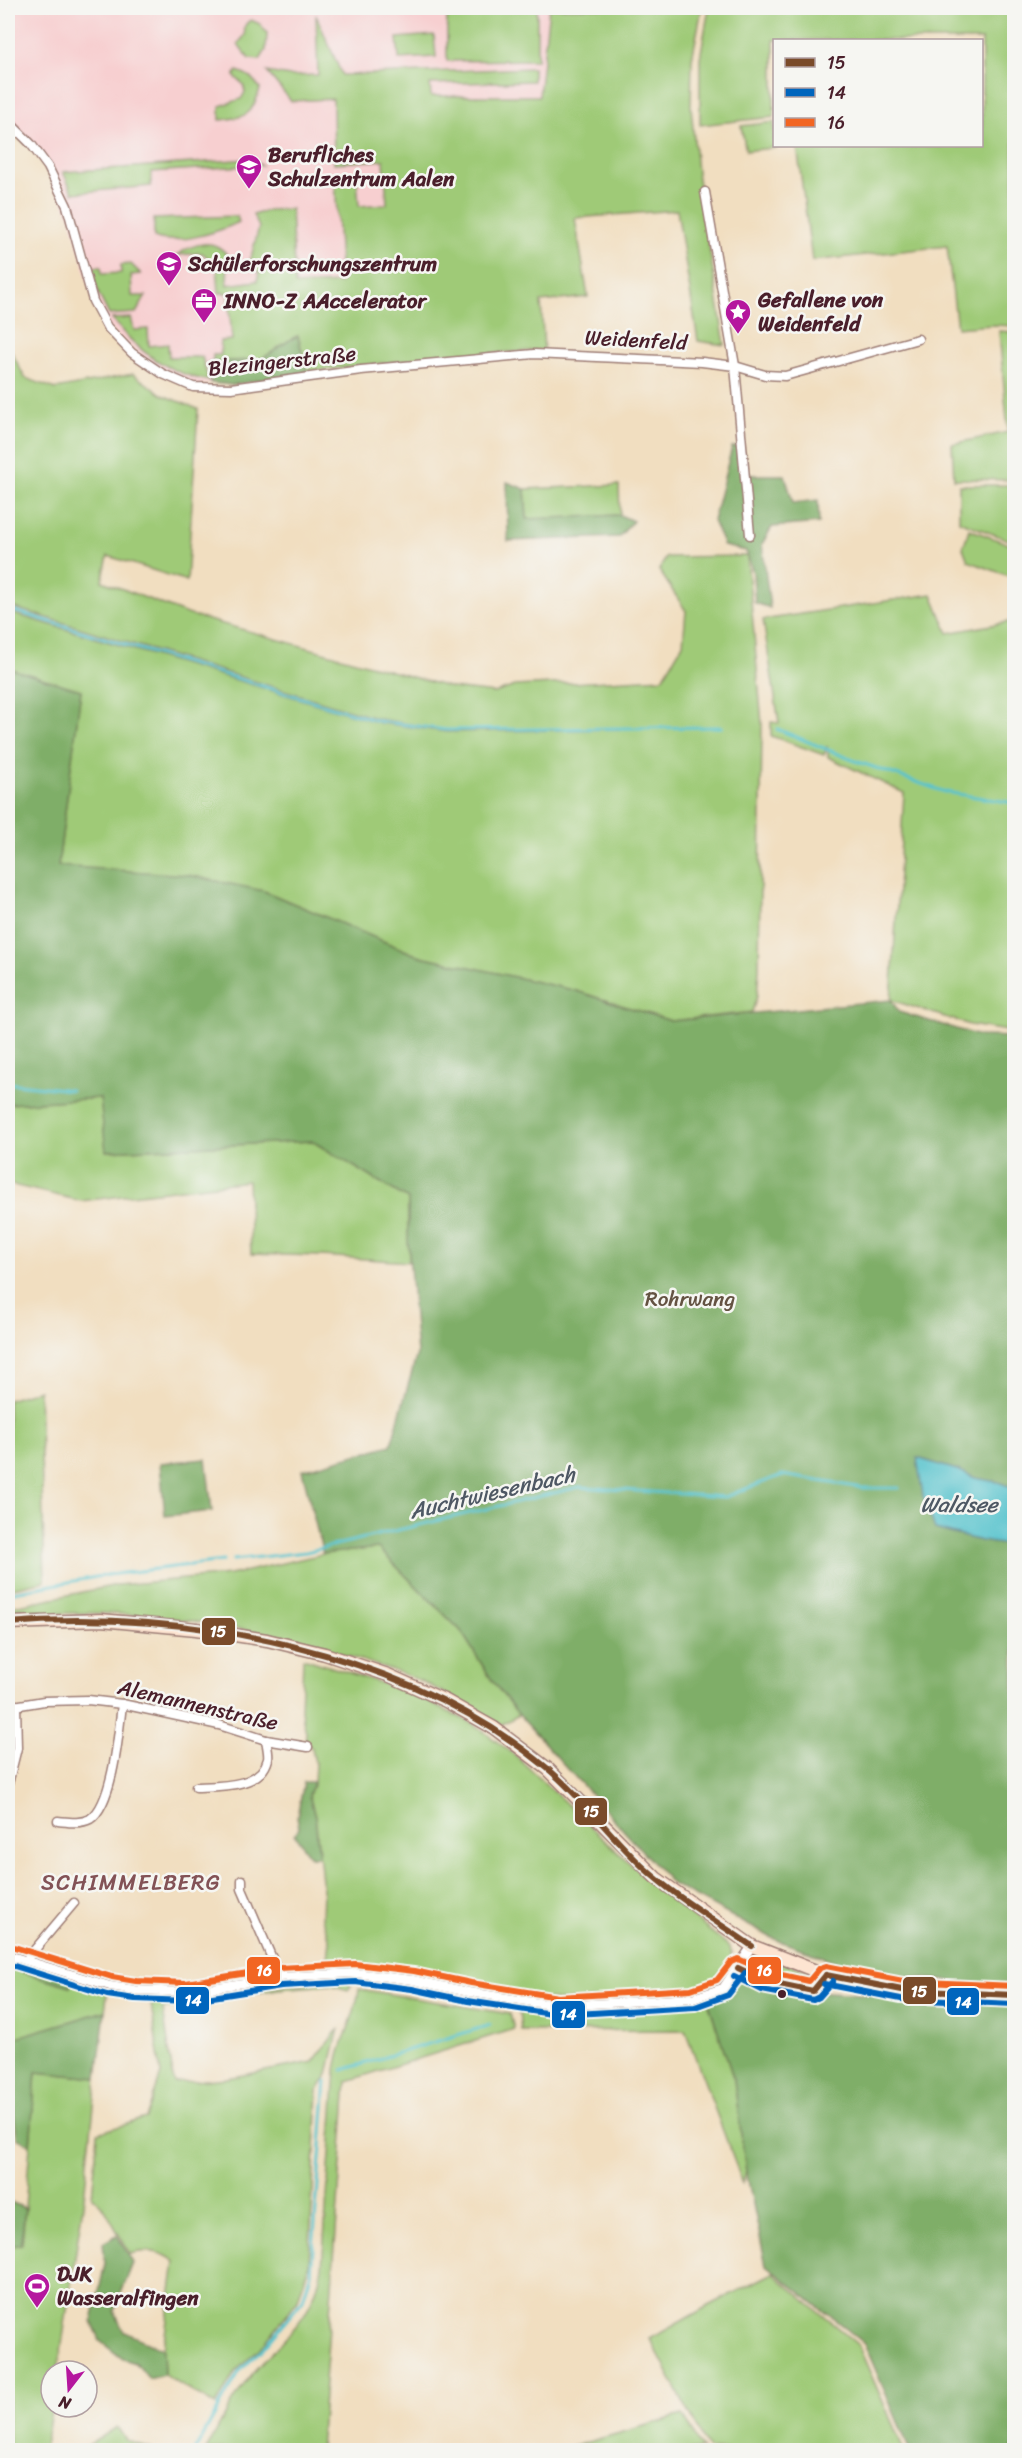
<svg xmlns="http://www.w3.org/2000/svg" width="1022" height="2458" font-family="Sriracha,sans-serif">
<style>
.built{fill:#f7cfd0}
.green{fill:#9fca77;stroke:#747451;stroke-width:1.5}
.forest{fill:#7fae68;stroke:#64664a;stroke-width:1.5}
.water{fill:#56c3cd;stroke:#50717c;stroke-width:1.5}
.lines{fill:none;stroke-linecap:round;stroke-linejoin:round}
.stream{stroke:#56c3cd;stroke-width:3}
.street-casing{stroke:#9e7e76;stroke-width:11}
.secondary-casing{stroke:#9e7e76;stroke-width:15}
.street{stroke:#fff;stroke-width:8}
.secondary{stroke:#fde4d1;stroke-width:12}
.bus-1-casing{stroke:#f6f6f2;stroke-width:10}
.bus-2-casing{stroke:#f6f6f2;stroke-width:10}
.bus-3-casing{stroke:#f6f6f2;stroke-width:10}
.bus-1{stroke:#7a4b2a;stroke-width:6}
.bus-2{stroke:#0065bd;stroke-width:6}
.bus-3{stroke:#f26522;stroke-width:6}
.bus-dot{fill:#4a1f2b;stroke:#f6f6f2;stroke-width:2}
.labels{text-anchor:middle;stroke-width:5;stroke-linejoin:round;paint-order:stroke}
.poi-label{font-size:21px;font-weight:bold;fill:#4a1f2b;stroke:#f6f6f2;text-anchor:start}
.street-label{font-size:21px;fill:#4a1f2b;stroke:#f6f6f2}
.park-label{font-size:21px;fill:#645242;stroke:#f6f6f2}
.water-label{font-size:22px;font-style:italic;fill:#4e5864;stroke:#f6f6f2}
.neighbourhood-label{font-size:22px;letter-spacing:1.5px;fill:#835256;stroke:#f6f6f2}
.line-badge{stroke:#f6f6f2;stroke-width:2}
.badge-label{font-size:16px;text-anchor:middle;font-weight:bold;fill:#fff}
</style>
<rect width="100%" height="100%" fill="#f6f6f2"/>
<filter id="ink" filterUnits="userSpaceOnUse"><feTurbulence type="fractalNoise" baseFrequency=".0167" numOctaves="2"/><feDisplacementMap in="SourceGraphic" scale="12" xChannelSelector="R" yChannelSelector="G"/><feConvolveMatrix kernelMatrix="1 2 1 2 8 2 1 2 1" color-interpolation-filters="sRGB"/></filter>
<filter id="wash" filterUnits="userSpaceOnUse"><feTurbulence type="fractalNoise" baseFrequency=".008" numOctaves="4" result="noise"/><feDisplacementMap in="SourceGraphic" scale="24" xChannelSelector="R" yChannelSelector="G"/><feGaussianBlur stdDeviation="1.35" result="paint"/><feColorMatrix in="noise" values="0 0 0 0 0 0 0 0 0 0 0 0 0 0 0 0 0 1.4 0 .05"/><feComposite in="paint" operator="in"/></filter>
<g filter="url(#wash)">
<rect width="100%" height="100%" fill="#f1dec0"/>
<path class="built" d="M8,8H549L539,96H431L367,364L307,372L298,336L260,360L209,362L211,383L193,387L163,374L107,327L93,301L70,216L48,167L8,121Z"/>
<g class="green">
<path d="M447,8H537V60L447,61Z"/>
<path d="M549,8H702L692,59L691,106L697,172L725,345L698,341L677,210L575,218L588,297L541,302L544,350L435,357L307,372L298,336C284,341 275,353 261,359C253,363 225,360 213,362V355H221L220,341L232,340L228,293H219L217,265L202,253L177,255C194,243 215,237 228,256L227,285L257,281L259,273L250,261L259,227L253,215L269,210L291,209L295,285L341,283L335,179L357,178L359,206L387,204L384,160L334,163L333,99L291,101L267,72L290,76L318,75L316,15L342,75L533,68V81L430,84L431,96H539Z"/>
<path d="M709,8H1014V326L992,325L957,328L947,246L812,261L797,146H982V40H774V117L700,125V58Z"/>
<path d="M251,20L260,24L267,33L266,50L260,60L249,59L238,44L245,35C244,27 244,24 251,20Z"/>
<path d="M434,35L436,57L399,59L397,38Z"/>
<path d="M237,71C248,74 254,79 260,89C252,116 247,117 220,120V106L241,99L245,92L243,84L234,76Z"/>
<path d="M774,122V146H790L746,151L741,126Z"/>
<path d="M250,159L261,165L151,172V186L73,193L63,172Z"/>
<path d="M237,216L239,222C219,232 174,246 154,237V219Z"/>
<path d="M131,264L141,274L131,275L132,296H146L136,313L109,315L99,295L91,268L101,266L102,274L121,273V265Z"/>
<path d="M131,318L134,330L148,329L149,346L168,344L169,357H202L209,381C168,373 138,352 112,319Z"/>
<path d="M999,331L1014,332V480L954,479L952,444L1008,432Z"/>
<path d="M8,345L25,378L56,389L133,374L163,395L198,409L187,581L108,556L102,581L187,614L452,688L495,693L515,686L663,678L683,644L686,611L659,570L666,557L747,556L762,724L759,969L757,996L752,1012L671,1021L573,990L416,955L264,891L122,872L58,866L81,690L8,668V612L380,723L448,732L620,729L446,730L379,719L8,606Z"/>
<path d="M619,485L620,515L527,520L525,489Z"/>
<path d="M959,485H1014V542L959,521Z"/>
<path d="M969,529L1014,546V578L968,561L963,548Z"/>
<path d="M932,594L948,633L1014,621V1032L970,1025L891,1000L904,793L828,757L827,746L824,755L771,736V722L779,723L763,620Z"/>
<path d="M100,1098L107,1151L312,1141L408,1199L409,1262L321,1256L251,1254L248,1181L81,1201L8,1184V1104Z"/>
<path d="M39,1390L45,1581L8,1589V1400Z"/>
<path d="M378,1548L461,1631L493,1682L519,1715L501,1725C474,1711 448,1694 421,1681C398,1671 373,1664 348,1656C239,1622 122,1606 8,1616V1607L117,1585L229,1575L323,1554Z"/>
<path d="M303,1658L403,1690L472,1723L515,1755L655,1887L730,1947C734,1961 732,1974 718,1982C697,1994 584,2001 556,2000C503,1997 451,1980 399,1971C371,1966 355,1962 327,1966L330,1940L322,1919L323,1890L315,1816L309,1795L314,1782L315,1763L312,1748L305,1743L306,1732L301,1711Z"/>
<path d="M755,1951L824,1978L813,1991L765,1981L742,1970Z"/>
<path d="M8,1968L71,1986L75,1977L108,1988L105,2011L8,2040Z"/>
<path d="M331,1981L347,1982L351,1986L348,1990L331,1985L278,1989L163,2009L174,2083L227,2078L313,2062L339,2028L328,2074L318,2090L309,2264L298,2300L263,2345L235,2372L216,2406L164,2375L163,2349L175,2262C163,2251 145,2249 130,2254L104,2208L92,2197L98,2133L146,2118L161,2074L151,2004L158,2000L207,1998L262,1988Z"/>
<path d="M359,1989L510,2014L514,2029L347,2081L320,2450H206C219,2427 232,2399 249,2378C282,2338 313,2321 322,2267L336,2070C340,2042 356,2016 359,1989Z"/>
<path d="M708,2001L734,2080L746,2171L743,2184L685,2030L521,2031L519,2011L593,2015Z"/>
<path d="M36,2072L97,2078L84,2198L58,2371H51L52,2407L44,2450H8V2247L22,2244Z"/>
<path d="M773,2273L858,2345L904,2450H709L650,2339L710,2305Z"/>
<path d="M683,2415L703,2450H560Z"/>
<path d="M117,2427L126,2440L153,2450H81Z"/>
</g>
<g class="forest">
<path d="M298,336L307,372L232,385L211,383L209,362C219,361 257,361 261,359C275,352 284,341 298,336Z"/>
<path d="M742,446L749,475H785L793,503L818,500L819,523L772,527L762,544L770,608L755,603L753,573L746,551L724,546L713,521L732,447Z"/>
<path d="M507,482L525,489L527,519L620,515L633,521L619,537L508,541Z"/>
<path d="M8,668L81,690L58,866L188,875L264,891L416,955L573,990L671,1021L891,1000L899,1012L980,1036L1014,1037V1488L998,1482L975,1478L960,1471L918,1458L935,1529L981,1541L1014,1546V1984L967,1983L863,1972L772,1938L672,1884L519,1715L493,1682L461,1631L378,1548L323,1554L302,1470L391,1445L417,1354L408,1241V1199L312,1141L106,1151L100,1098L8,1104Z"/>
<path d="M206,1459L212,1511L165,1516L160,1463Z"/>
<path d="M304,1782H314L309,1795L315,1816L319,1857H310L295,1835L299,1827L297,1816Z"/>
<path d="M8,1957L75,1977L71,1986L8,1968Z"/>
<path d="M742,1970L765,1981L813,1991L1014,2004V2450H910L864,2343L766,2265L746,2171L734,2080L708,2001L725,1991Z"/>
<path d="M105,2011L97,2078L36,2072L30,2145L17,2138L10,2083L8,2084V2040Z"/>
<path d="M8,2201L25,2208L21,2244L8,2247Z"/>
<path d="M117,2235L133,2263L114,2311L124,2332L163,2349L164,2375L149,2379L136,2363L123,2359L100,2341L92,2321L105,2264L103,2243Z"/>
</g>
<path class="water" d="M917,1458L960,1471L975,1478L998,1482L1014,1488V1546L981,1541L935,1529L923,1496Z"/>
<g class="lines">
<g class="stream">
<path d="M8,609L378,721L446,730L722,727"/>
<path d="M777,729L853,760L945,792L1014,803"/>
<path d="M8,1083L71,1090"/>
<path d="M233,1560L306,1552L579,1487L725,1497L782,1475L863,1488H899"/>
<path d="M8,1593L107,1575L223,1561"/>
<path d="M343,2070L490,2025"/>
<path d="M195,2450L239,2372L265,2346L303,2300L311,2273L326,2081"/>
</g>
</g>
</g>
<g filter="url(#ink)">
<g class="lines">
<g class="street-casing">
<g id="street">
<path d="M8,121L31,144L48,167L67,206L93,301L107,327L132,353L163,374L193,387L231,388L361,370L534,354L702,362L735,366L765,375L785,376L918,339"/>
<path d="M705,192L735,366L750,535"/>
<path d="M8,1707L44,1701L88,1700L122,1704L219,1725L266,1740L308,1747"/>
<path d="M8,1784L17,1748L16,1705"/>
<path d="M196,1787C219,1786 261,1788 268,1759C269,1754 267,1746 266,1740"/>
<path d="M58,1821C69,1822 80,1824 90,1819C113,1805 119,1730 122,1704"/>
<path d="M242,1880V1889L280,1977"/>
<path d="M8,1955L110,1986L135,1990L187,1992L280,1977L355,1973L413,1980L469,1992L558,2006L693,1998L723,1988L752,1946"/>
<path d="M26,1960L74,1903"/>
</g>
</g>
<g class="secondary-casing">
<path id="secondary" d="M8,1623L101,1620L196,1629L267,1640L325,1654L388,1675L446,1701L494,1728L548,1769L656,1878L752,1946L826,1975L902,1990L1014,1995"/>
</g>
<use href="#street" class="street"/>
<use href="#secondary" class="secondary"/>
<g class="bus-1-casing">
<g id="bus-1">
<path d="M8,1623C187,1608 407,1651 547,1768C582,1797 609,1835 642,1866C675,1897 715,1920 752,1946"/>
<path d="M738,1968L765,1981L813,1991L826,1975"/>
<path d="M826,1975L902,1990L1014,1995"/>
</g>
</g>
<g class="bus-2-casing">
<g id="bus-2">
<path d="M8,1964L107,1995L135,1999L188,2001L281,1986L355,1982L412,1989L468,2001L558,2015L695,2007L728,1995L745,1973"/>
<path d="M734,1976L762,1990L813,2000L819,1997L833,1981"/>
<path d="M824,1984L901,1999L1014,2004"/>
</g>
</g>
<g class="bus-3-casing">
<path id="bus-3" d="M11,1946L112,1977L136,1981L186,1983L279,1968L355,1964L414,1971L471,1983L558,1997L691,1989L717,1980L731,1962L738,1959L768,1972L809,1981L820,1968L826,1966L903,1981L1014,1986"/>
</g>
<use href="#bus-1" class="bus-1"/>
<use href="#bus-2" class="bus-2"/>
<use href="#bus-3" class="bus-3"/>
</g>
</g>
<defs>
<g id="school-pin" transform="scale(1.35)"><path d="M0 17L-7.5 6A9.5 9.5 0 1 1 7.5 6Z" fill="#b5179e" stroke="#f6f6f2"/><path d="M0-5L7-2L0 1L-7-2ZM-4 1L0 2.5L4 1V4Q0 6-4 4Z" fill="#fff"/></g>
<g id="office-pin" transform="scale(1.35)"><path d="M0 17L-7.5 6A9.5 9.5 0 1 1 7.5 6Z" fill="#b5179e" stroke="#f6f6f2"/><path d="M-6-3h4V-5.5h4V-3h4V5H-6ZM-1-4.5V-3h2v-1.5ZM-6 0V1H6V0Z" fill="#fff"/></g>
<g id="sight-pin" transform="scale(1.35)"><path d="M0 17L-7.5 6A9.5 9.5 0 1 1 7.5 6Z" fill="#b5179e" stroke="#f6f6f2"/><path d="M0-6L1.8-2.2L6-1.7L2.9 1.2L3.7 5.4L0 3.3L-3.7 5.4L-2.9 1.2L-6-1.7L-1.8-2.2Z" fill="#fff"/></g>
<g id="stadium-pin" transform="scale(1.35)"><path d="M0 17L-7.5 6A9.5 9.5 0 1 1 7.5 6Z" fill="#b5179e" stroke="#f6f6f2"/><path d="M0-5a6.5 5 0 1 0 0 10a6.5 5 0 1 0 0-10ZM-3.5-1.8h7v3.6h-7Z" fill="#fff"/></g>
</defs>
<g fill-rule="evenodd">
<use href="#school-pin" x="249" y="167"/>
<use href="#school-pin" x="169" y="264"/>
<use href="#office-pin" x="204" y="301"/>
<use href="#sight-pin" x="738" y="312"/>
<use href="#stadium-pin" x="37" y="2286"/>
</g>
<circle class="bus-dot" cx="782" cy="1994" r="5"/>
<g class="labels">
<g class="poi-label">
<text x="268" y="162">Berufliches<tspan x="268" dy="24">Schulzentrum Aalen</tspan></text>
<text x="188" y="271">Schülerforschungszentrum</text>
<text x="758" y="307">Gefallene von<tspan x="758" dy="24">Weidenfeld</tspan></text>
<text x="224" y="308">INNO-Z AAccelerator</text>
<text x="57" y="2281">DJK<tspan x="57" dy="24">Wasseralfingen</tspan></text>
</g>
<g class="street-label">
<text transform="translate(636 340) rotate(3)" y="7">Weidenfeld</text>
<text transform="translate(282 361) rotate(-6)" y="7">Blezingerstraße</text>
<text transform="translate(198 1705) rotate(13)" y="7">Alemannenstraße</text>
</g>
<g class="park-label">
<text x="690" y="1306">Rohrwang</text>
</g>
<g class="water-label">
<text transform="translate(492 1492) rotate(-13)" y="8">Auchtwiesenbach</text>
<text x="959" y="1512">Waldsee</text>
</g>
<g class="neighbourhood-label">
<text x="131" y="1890">SCHIMMELBERG</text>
</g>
</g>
<g class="line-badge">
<rect x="201" y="1617" width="35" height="29" rx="6" fill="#7a4b2a"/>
<rect x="574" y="1797" width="34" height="29" rx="6" fill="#7a4b2a"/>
<rect x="246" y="1956" width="35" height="29" rx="6" fill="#f26522"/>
<rect x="747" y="1956" width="35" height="29" rx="6" fill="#f26522"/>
<rect x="902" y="1976" width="35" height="29" rx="6" fill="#7a4b2a"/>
<rect x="175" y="1986" width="35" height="29" rx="6" fill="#0065bd"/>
<rect x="946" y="1987" width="34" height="29" rx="6" fill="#0065bd"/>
<rect x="551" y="2000" width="35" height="29" rx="6" fill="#0065bd"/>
</g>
<g class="badge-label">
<text x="218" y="1637">15</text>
<text x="591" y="1817">15</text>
<text x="264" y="1976">16</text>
<text x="764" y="1976">16</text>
<text x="919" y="1997">15</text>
<text x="193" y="2006">14</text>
<text x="963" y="2008">14</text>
<text x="568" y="2020">14</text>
</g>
<rect width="1022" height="2458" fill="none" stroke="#f6f6f2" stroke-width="30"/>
<rect x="773" y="39" width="210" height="108" fill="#f6f6f2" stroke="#b1a0a2" stroke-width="1.5"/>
<rect x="785" y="58" width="30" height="9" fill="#7a4b2a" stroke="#b1a0a2" stroke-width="1.5"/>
<text x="827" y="69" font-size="18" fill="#4a1f2b">15</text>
<rect x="785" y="88" width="30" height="9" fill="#0065bd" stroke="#b1a0a2" stroke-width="1.5"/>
<text x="827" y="99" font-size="18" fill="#4a1f2b">14</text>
<rect x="785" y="118" width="30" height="9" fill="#f26522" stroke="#b1a0a2" stroke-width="1.5"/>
<text x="827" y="129" font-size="18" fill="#4a1f2b">16</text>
<g transform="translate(69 2389) rotate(197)"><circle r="28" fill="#f6f6f2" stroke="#b1a0a2" stroke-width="1.5"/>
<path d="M0-4.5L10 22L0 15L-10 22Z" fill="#b5179e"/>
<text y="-9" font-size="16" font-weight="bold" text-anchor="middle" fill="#4a1f2b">N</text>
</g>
</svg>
